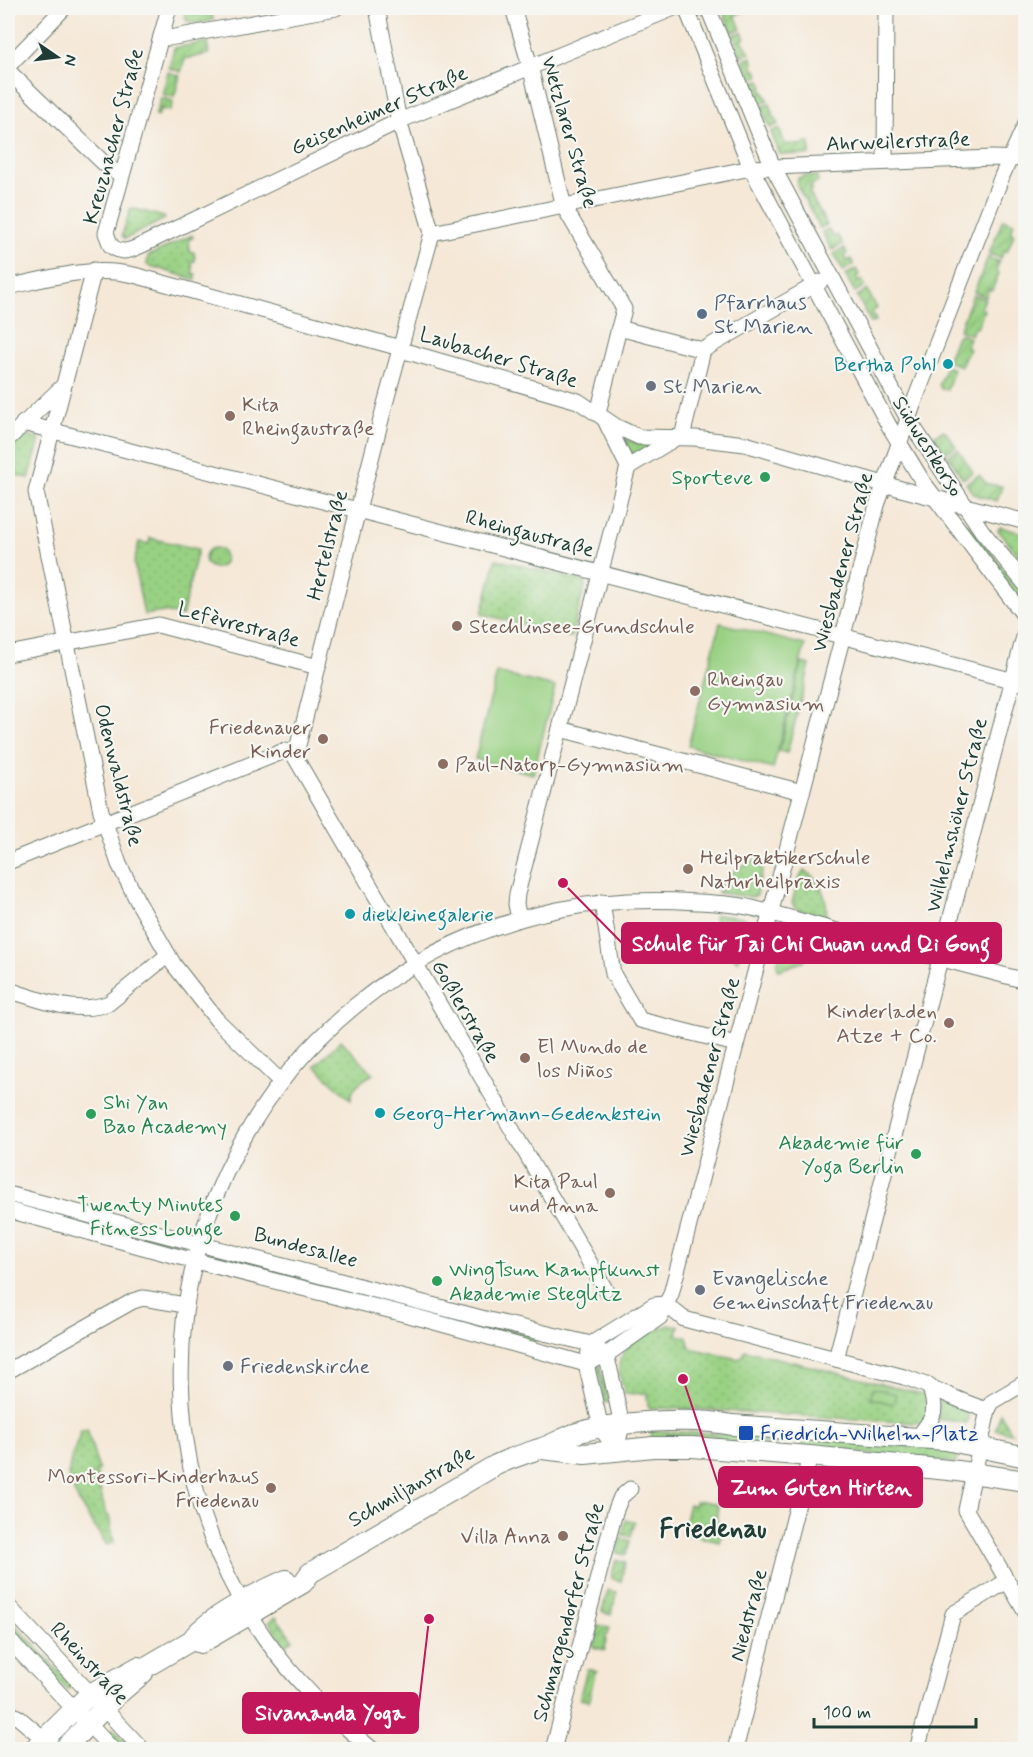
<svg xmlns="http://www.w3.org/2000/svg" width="1033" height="1757" font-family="Mynerve,sans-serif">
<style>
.grass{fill:url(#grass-dots);stroke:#5c875c;stroke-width:1.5}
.garden{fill:url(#garden-furrows);stroke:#5c875c;stroke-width:1.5}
.pitch{fill:#99d183;stroke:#5c875c;stroke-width:1.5}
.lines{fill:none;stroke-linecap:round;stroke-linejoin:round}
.minor-casing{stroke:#6a796d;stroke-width:17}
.major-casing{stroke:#6a796d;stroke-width:22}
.minor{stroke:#fff;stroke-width:15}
.major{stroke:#fff;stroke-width:20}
.service-dot{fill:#5c6f8a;stroke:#f6f6f2;stroke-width:2}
.culture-dot{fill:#0f9aa8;stroke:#f6f6f2;stroke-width:2}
.worship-dot{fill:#6b7280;stroke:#f6f6f2;stroke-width:2}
.education-dot{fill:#8d6e63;stroke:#f6f6f2;stroke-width:2}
.leisure-dot{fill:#2e9e5b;stroke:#f6f6f2;stroke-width:2}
.transit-dot{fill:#1a4fb4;stroke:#f6f6f2;stroke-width:2}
.labels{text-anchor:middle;stroke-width:4.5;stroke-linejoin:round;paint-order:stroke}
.street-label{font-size:21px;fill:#1f3d34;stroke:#f6f6f2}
.service-label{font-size:21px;fill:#4e5e75;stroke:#f6f6f2;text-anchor:start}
.culture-label{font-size:21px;fill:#0d838f;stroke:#f6f6f2;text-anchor:start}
.worship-label{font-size:21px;fill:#5b616d;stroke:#f6f6f2;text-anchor:start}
.education-label{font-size:21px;fill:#785e54;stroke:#f6f6f2;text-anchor:start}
.leisure-label{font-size:21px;fill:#27864d;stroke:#f6f6f2;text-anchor:end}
.transit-label{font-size:21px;fill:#164399;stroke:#f6f6f2;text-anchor:start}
.district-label{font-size:27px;font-weight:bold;fill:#1f3d34;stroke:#f6f6f2}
.leader{fill:none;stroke:#c2185b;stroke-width:2}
.callout-dot{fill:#c2185b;stroke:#f6f6f2;stroke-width:2}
.callout{fill:#c2185b;stroke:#c2185b;stroke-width:2}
.callout-label{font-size:22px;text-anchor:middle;font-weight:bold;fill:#fff}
</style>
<defs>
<pattern id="grass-dots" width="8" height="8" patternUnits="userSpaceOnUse" patternTransform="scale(1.5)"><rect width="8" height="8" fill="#99d183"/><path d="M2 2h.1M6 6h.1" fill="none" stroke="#83b472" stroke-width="1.8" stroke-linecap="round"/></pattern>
<pattern id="garden-furrows" width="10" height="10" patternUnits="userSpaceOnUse" patternTransform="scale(1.5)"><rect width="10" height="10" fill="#99d183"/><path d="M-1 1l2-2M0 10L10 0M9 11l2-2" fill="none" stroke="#83b472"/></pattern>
</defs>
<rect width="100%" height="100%" fill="#f6f6f2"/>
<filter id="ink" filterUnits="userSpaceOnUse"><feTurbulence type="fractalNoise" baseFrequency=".0167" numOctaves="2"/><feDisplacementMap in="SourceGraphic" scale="12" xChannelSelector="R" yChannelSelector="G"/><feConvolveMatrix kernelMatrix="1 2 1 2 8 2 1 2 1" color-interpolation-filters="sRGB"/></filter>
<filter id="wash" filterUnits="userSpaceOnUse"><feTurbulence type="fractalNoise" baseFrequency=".008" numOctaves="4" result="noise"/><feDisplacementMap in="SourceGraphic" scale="24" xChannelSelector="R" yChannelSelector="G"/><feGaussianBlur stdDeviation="1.35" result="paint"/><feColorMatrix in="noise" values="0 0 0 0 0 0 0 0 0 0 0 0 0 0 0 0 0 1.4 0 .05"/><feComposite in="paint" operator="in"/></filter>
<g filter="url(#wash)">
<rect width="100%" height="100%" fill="#f5e8d7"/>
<g class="grass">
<path d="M186,8H211L213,20C204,22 191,28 185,18Z"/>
<path d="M131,208L164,217L165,219L125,239L122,235Z"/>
<path d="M192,235L193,238L189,239L190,252H194L195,261L192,262L193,274H196V280L147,265L148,256Z"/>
<path d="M25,435L40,439L29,478L8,473V454Z"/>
<path d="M617,436L636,443L652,446L632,457L629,455Z"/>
<path d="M960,523L970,525L1024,596V599L1022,601Z"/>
<path d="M1000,527L1025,534V564L998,530Z"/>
<path d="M150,538L198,549L182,616L164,612L144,615L134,563L139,542L149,544Z"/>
<circle cx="215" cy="558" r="10"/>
<path d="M496,559L586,582L571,637L482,614Z"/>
<path d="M755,860L764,862L757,895L752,897L718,893C723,876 740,866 755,860Z"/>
<path d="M804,871C819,877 829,900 826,916L796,909L792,903L798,880Z"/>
<path d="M717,915L745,918L749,924L745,943L737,961C722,949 716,934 714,916Z"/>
<path d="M792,931L820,939L821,942L802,962L779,970L777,965L784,936L787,932Z"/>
<path d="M341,1040L373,1074C363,1080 351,1086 351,1100L315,1066Z"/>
<path d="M85,1220L176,1242L174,1250L84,1225Z"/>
<path d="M218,1253L536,1337L537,1339L534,1342L216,1261Z"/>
<path d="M669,1325L679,1326L677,1335L687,1337L690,1348L738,1359L743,1356L745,1350L922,1394L928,1398L930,1407L923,1422L916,1423L694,1409L648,1408L647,1393L625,1394C623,1386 620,1378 619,1370C617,1345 650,1332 669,1325Z"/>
<path d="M600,1366L609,1402L604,1403L598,1368Z"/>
<path d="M939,1397L956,1407L969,1411L967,1423L938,1419Z"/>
<path d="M87,1429L99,1471L96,1472L106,1515L109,1516L114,1543L107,1545C96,1529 67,1490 69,1471C70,1458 77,1443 81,1431Z"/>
<path d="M651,1431L777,1436L775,1445L652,1439Z"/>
<path d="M804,1438L959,1450L956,1463L802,1447Z"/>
<path d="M702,1501L713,1503L718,1506L716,1522L725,1524L720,1542L682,1533L689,1504L694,1506L695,1502Z"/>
<path d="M8,1617L72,1686L67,1690L8,1630Z"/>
<path d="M113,1729L133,1749H123L108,1734Z"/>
</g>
<g class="garden">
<path d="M725,8H753L735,15L741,29L732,32L723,11Z"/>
<path d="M742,32L745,38L742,40L750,53L741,56L733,35Z"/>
<path d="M207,42L209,54L185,59L181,72L169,68L174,48Z"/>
<path d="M752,57L754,71L757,70L759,76L751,79L743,60Z"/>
<path d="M168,72L180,76L174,97L162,94Z"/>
<path d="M761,80L763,86L761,88L768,100L760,104L752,83Z"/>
<path d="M161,98L173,101L170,111L160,109L158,117L155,116Z"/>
<path d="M770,104L773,118H776L778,124L770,128L761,107Z"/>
<path d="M779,128L785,144L804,145L805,143H810V155L780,154L771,132Z"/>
<path d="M804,176H817L818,182L810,186L812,190L809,192L827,225L820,228L797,185L798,178Z"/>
<path d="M1003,219L1014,223L1011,233L1014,234L1007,252L1004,250L1001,258L989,254Z"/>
<path d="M829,229L833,237L837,235L843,244L832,250L822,232Z"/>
<path d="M844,248L847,253L844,256L847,261L851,259L854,265L843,271L834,254Z"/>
<path d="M988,257L999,262L996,271L999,273L992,290L989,289L986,297L974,292Z"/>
<path d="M856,269L859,275L856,277L858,282L862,280L865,286L855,292L845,275Z"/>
<path d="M867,290L877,308L872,312L876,321L871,323L857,296Z"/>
<path d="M973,295L985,299L981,308L984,310L977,328L974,327L971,335L959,330Z"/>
<path d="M960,334L969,338L966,347L969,349L961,366L947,361L957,336Z"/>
<path d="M946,366L954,369L947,389H941L939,384Z"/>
<path d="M944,430L956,446L946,453L934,436Z"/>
<path d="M958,449L973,472L963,479L948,456Z"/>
<path d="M979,475L987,484L1002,486L997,501L973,494L966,483Z"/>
<path d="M1000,1413L1012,1433L996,1430Z"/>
<path d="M626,1520L635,1522L631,1537L622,1534Z"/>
<path d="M621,1538L630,1541L626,1555L617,1553Z"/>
<path d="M616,1560L625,1562L621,1581L611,1578Z"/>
<path d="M608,1590L617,1592L611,1615L602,1612Z"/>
<path d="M276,1617L293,1640L285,1645L269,1622Z"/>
<path d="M599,1625L610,1628L608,1635H606L605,1650L593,1647Z"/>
<path d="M587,1669L597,1671L595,1672L589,1701L580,1699V1696Z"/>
<path d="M290,1690L300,1701L292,1708L282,1696Z"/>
</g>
<g class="pitch">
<path d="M720,623L805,645L773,769L688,746Z"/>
<path d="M802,663L810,665L787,753L779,751Z"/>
<path d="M497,673L555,687L533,774L475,759Z"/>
<path d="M873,1388L896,1394L893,1404L870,1398Z"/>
</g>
</g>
<g filter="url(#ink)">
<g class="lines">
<g class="minor-casing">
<g id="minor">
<path d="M169,8L106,233L111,246C122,254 129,251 140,246L399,121L674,8"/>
<path d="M377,8L399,121L432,233L385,404L295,757L605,1289"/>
<path d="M513,8L530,66L564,207L624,309L619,328"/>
<path d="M686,8L751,168L888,424L923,482L1026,618"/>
<path d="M708,8L773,167L908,419L982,531L1026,585"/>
<path d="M161,36L169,38L336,8"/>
<path d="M8,66L64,8"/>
<path d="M8,71L110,169L122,174"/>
<path d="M885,162L886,8"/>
<path d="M432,233L751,168L992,158L1026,159"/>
<path d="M94,270L36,492L101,811L119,864L138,902L174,965L217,1020L280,1081"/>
<path d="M8,287C50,278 92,265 134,275L393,346L408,352L578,401L617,427L639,437L695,438L745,444L901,489L1026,522"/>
<path d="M703,350L820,282"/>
<path d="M598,413L619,328L703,350L682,437"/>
<path d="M23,423L1026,684"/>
<path d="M8,439L64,385"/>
<path d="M628,467L674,439"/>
<path d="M8,654L158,625L318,667"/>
<path d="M560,729L802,792"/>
<path d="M8,862L284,751L296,752"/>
<path d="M602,902L613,974L640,1020L736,1044"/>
<path d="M519,919L516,904L517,894L628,467L605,420"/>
<path d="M8,990C39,999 77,1016 109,1003L168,955"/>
<path d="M8,1194L489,1320L591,1344L606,1355L610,1370L622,1425L616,1450"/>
<path d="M8,1210L172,1255L420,1318L586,1364"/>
<path d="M836,1359L1026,629"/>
<path d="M586,1364L606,1355L660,1317L671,1294L877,505L916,397L1002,176L1026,123"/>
<path d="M8,1371L133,1301L143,1298L185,1305"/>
<path d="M1026,1382L992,1402L988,1410L966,1510L1026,1613"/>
<path d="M917,1438C935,1416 938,1412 929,1385"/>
<path d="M616,1450L601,1428L586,1364L591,1344L654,1305L665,1304L684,1319L904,1377C933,1386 958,1402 988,1410"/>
<path d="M8,1606L143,1750"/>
<path d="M8,1639L113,1750"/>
<path d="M8,1712L19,1718L44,1739"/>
<path d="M373,1750C319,1707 272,1657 239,1597C87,1321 249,973 557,910C603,900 650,899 697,902C715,903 735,904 752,908C785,916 818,926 851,935C909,950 967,965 1026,981"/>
<path d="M553,1750L615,1512L621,1497L630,1489"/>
<path d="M735,1750L810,1456"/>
<path d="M917,1750L953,1614L1007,1581"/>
</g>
</g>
<g class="major-casing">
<g id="major">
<path d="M542,1449L585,1454L653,1447H692L810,1456L958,1471L1026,1481"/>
<path d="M192,1640L201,1643L303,1583L310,1573L496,1465C511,1458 524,1454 539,1449C553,1445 564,1437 577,1433C616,1421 692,1417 732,1425L946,1440L1026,1457"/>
<path d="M33,1750L90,1694L138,1667L144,1668L192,1640C201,1621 265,1589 286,1580"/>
<path d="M63,1750L115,1697L143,1673"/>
</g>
</g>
<use href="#minor" class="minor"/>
<use href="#major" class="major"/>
</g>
</g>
<circle class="service-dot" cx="702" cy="314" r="6"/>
<g class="culture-dot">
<circle cx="948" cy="364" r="6"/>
<circle cx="350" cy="914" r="6"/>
<circle cx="380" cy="1113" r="6"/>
</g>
<g class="worship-dot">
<circle cx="651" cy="386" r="6"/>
<circle cx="700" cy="1290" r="6"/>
<circle cx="228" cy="1366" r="6"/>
</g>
<g class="education-dot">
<circle cx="230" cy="416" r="6"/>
<circle cx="457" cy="626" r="6"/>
<circle cx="695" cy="691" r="6"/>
<circle cx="323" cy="739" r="6"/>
<circle cx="443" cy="764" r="6"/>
<circle cx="688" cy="869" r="6"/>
<circle cx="949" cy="1023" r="6"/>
<circle cx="525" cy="1058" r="6"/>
<circle cx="610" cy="1193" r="6"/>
<circle cx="271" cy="1488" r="6"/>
<circle cx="563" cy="1536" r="6"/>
</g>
<g class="leisure-dot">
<circle cx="765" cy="477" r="6"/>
<circle cx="91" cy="1114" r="6"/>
<circle cx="916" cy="1154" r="6"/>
<circle cx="235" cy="1216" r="6"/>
<circle cx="437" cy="1281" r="6"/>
</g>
<rect class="transit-dot" x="738" y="1425" width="16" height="16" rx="3"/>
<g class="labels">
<g class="street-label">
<text transform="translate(379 110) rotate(-24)" y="7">Geisenheimer Straße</text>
<text transform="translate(570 132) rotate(74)" y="7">Wetzlarer Straße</text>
<text transform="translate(113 136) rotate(-75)" y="7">Kreuznacher Straße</text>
<text transform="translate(898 141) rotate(-2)" y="7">Ahrweilerstraße</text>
<text transform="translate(499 357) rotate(17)" y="7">Laubacher Straße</text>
<text transform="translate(928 446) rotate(58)" y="7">Südwestkorso</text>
<text transform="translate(530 533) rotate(15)" y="7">Rheingaustraße</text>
<text transform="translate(327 545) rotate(-76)" y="7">Hertelstraße</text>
<text transform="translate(842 562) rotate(-75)" y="7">Wiesbadener Straße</text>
<text transform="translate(239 624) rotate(15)" y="7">Lefèvrestraße</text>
<text transform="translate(119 775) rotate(76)" y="7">Odenwaldstraße</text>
<text transform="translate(956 815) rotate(-76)" y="7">Wilhelmshöher Straße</text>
<text transform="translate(466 1011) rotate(60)" y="7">Goßlerstraße</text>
<text transform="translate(709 1067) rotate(-75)" y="7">Wiesbadener Straße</text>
<text transform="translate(306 1247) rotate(15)" y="7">Bundesallee</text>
<text transform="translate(411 1486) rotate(-30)" y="7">Schmiljanstraße</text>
<text transform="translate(568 1612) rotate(-75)" y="7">Schmargendorfer Straße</text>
<text transform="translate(748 1615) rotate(-75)" y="7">Niedstraße</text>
<text transform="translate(90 1663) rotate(47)" y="7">Rheinstraße</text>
</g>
<g class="service-label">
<text x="714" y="309">Pfarrhaus<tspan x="714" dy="24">St. Marien</tspan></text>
</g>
<g class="culture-label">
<text x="936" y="371" text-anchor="end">Bertha Pohl</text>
<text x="362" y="921">diekleinegalerie</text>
<text x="392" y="1120">Georg-Hermann-Gedenkstein</text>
</g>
<g class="worship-label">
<text x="663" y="393">St. Marien</text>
<text x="712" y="1285">Evangelische<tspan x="712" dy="24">Gemeinschaft Friedenau</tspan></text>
<text x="240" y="1373">Friedenskirche</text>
</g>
<g class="education-label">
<text x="242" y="411">Kita<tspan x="242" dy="24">Rheingaustraße</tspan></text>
<text x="469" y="633">Stechlinsee-Grundschule</text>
<text x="707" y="686">Rheingau<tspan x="707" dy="24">Gymnasium</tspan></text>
<text x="311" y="734" text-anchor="end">Friedenauer<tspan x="311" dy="24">Kinder</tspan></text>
<text x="455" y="771">Paul-Natorp-Gymnasium</text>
<text x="700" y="864">Heilpraktikerschule<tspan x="700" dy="24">Naturheilpraxis</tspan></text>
<text x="937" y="1018" text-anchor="end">Kinderladen<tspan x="937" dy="24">Atze + Co.</tspan></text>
<text x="537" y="1053">El Mundo de<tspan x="537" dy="24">los Niños</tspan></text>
<text x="598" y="1188" text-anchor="end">Kita Paul<tspan x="598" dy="24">und Anna</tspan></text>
<text x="259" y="1483" text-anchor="end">Montessori-Kinderhaus<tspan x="259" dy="24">Friedenau</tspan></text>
<text x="551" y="1543" text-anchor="end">Villa Anna</text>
</g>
<g class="leisure-label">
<text x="753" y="484">Sporteve</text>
<text x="103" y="1109" text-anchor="start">Shi Yan<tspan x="103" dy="24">Bao Academy</tspan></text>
<text x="904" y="1149">Akademie für<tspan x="904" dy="24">Yoga Berlin</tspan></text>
<text x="223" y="1211">Twenty Minutes<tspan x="223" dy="24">Fitness Lounge</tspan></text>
<text x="449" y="1276" text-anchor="start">WingTsun Kampfkunst<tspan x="449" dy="24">Akademie Steglitz</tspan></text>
</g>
<g class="transit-label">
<text x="760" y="1440">Friedrich-Wilhelm-Platz</text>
</g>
<g class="district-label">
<text x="713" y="1537">Friedenau</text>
</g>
</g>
<path class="leader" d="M563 883L622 943M683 1379L719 1487M429 1619L418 1713"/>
<g class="callout-dot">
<circle cx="563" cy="883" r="6"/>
<circle cx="683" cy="1379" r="6"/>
<circle cx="429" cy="1619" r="6"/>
</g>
<g class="callout">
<rect x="622" y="923" width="379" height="40" rx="6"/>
<rect x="719" y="1467" width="203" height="40" rx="6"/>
<rect x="243" y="1693" width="175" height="40" rx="6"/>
</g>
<g class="callout-label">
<text x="811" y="951">Schule für Tai Chi Chuan und Qi Gong</text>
<text x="821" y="1495">Zum Guten Hirten</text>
<text x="330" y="1720">Sivananda Yoga</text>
</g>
<rect width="1033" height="1757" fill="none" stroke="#f6f6f2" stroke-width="30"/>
<g transform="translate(57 57) rotate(104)" stroke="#f6f6f2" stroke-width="4.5" paint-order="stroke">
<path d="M0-4.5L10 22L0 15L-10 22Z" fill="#1f3d34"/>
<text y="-9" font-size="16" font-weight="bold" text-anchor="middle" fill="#1f3d34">N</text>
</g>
<path d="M814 1718v9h162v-9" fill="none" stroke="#1f3d34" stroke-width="3"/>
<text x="823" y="1718" font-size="18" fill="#1f3d34" stroke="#f6f6f2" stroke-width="4.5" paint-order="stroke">100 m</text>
</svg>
